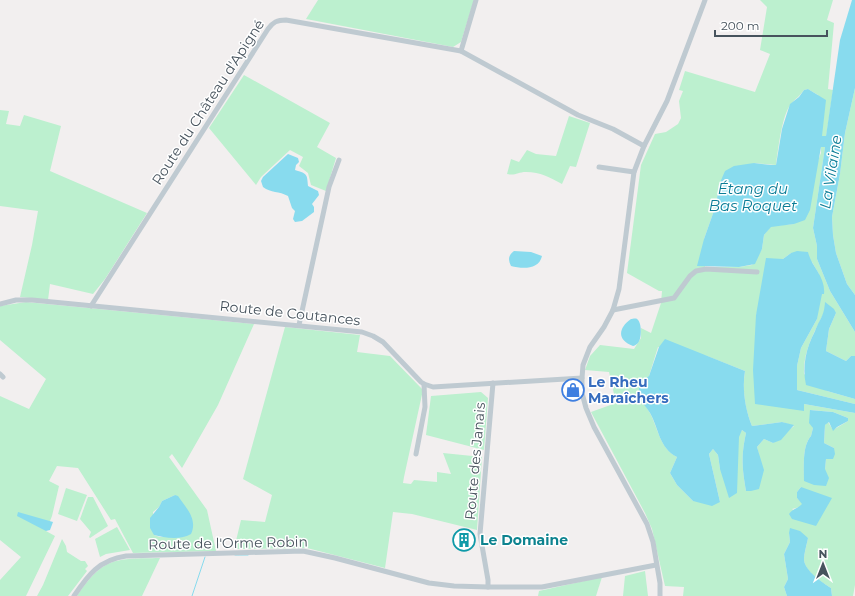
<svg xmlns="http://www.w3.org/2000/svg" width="855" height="596" font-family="Montserrat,sans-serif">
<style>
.green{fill:#bcf0cf;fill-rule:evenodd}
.water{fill:#88dbee}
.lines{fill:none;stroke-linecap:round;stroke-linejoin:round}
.stream{stroke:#88dbee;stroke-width:1}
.minor{stroke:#bfcad1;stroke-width:5}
.labels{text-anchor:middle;stroke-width:3;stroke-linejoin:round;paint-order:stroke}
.street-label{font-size:14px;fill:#47535d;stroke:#fff}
.shop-label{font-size:14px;font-weight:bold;fill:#366cbe;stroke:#fff;text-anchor:start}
.culture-label{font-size:14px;font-weight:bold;fill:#0d838f;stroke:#fff;text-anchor:start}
.water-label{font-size:15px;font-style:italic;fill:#0a7c96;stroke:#fff}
</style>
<rect width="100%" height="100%" fill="#f2efef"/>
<g class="green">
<path d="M318,0H474L461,42L453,47L306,19Z"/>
<path d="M760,0H833L827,20L834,23L828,89L833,90L826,137L822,136L818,95L808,89L804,90C799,97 796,98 791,104C782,114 778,151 776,165L754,163L719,185L716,205L704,239L705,267H739L752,265L762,249L764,235L771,226L794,224L821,153V147H825L813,228L817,246V259L830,291L855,332V356H851L846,361L826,351L829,329L836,313H824C814,332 803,352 804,374L827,391L855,399V404L797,390V366L801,348L817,319L819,274L812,262L791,253L783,259L777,260L756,315L804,410V404L855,413V585L853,596H832L831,588C823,583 805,572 804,560C804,553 807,544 808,538L789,533L790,542L784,554L788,579L784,587L787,596H683L684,587L665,586L652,529L645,513L591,412L616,403L609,372L585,370L590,356L600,345L634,349L641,338V328L651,333L661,303L662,291H659L627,273L641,165L655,134L666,132L678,124L681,118L679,101L683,91L679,90L685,71L755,92L770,54L760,50L767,7ZM658,347L707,356L745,371C742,389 745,409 752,426L782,422L794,426L773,443L764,439L757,447L759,455L746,491C742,468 741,456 746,433L742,430L720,469L718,455L713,449L709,454L720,502L693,501L677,485L670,473L677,457C661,449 658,430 651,415C648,409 644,404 640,398L649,376ZM811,410L833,412L848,418V421L833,430L828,422L825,425L824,443L834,448L826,458L825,469L804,481C804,467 802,446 811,436L813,428ZM801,487L816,526L792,509L800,507L803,504L797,498V492Z"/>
<path d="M244,75L330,123L317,147L336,158L326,191L311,185L308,173L299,166L303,157L290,150L261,177L256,185L209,128Z"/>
<path d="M855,88V295L847,284L836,253L833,235L832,217L840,174L845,133Z"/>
<path d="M0,110L9,111L6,124L20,126L24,115L61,126L50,171L147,213L105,279L93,294L50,284L48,300L20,297L32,245L38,211L0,206Z"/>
<path d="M569,116L590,123L576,167L570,166L562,184C549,177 541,172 526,172C518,172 515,176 507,174L511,159L519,162L527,150L536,154L556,156Z"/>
<path d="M26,302L254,324L218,405L182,468L172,454L169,457L207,510L216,551L133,553L115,519L111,520L78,468L57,466L49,481L59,486L52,516L46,531L55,536L26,596H0V580L21,557L0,540V396L29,409L46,379L0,340V306ZM175,495L184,537H160L154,535L153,512L159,507L162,501Z"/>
<path d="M285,327L360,335L357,352L390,356L423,390L404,477L403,483L411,484L414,480L437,482V472L451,474L443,453L482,457L477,530L412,514L393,512L385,568L307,548L234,549L241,520L265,522L272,495L243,479Z"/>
<path d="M481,392L488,398L484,450L426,435L431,396Z"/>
<path d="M66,488L87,495L77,521L58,514Z"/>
<path d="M88,497H93L108,526L90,538L89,537L91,532L80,519Z"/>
<path d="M117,527L130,550L106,554L100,557L95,539Z"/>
<path d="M62,539L66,546L67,552L81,561H85L88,566L85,569L87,571L68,596H37L43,585Z"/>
<path d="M160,558L142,596H77C104,556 115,559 160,558Z"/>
<path d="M645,571L648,596H623L625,576Z"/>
<path d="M602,577L596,596H538L539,591Z"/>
</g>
<g class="water">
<path d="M852,0H855V88L845,133L840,174L832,217L833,235L836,253L847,284L855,295V332L830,291L817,259V246L813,228L825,147H821L810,210L805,220L794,224L771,227L764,235L762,249L755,264L739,267L697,266L704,239L716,205L719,185L725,171L734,166L754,163L771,165H776L782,129L790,104L799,97L804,90L808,89L826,100L822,136H826L840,40Z"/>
<path d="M288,154L298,158L299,162L296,165L295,170C307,174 307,173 308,186L318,191L319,195L312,204L314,207V212L302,221L295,222L293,219L295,211L292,208L288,196C279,191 271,193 263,187L261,181L263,177Z"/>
<path d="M514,251L531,252L542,256C539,270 522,269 511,266C508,259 508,256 514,251Z"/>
<path d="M797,251L808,252C811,266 826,277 824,294H822L817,319L801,348L797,366V390L855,404V413L804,404V411L755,404L753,370L756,315L766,258L783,259L791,253Z"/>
<path d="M825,302L834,309L836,313L829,329L826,351L846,361L851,356H855V399L806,385C802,366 806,348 815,331C820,318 824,317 825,302Z"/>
<path d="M631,319C632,319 636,318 637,319C642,322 642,339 638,343C637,344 634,346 633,346C617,340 618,328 631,319Z"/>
<path d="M665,339L745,371C742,388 745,409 752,426L782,422L794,425L781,440L773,443L764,439L757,447L764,470L759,489L751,491H746C742,468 741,456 746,433L742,430L739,437L737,493L729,498L720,469L718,455L713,449L709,454L720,502L712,506L693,501L677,485L670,473L677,457C659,448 659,429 650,413C647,408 642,403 640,398C638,393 639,387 640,382L649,376L659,347Z"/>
<path d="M810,410L833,412L848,418V421L837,427L833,431L829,422L825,425L824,443L834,448L835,454L833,459H826L825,469L829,478L826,486L814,485L804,481C804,467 802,446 811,436L813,428L809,423Z"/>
<path d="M801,487L832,498L816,526L792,519L789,514C793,508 798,509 802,504L797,498V492Z"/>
<path d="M175,495L178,496C186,508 198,519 191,534C182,540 164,538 154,535L150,528V518L159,507L162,501Z"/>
<path d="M18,512L53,522L50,530L46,531L17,516Z"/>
<path d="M790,528L800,531L808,538C807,544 804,553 804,560C805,571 823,583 831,588L832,596H787L784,587L788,579L784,554L790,542L789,533Z"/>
</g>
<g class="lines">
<g class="stream">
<path d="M235,555H248"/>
<path d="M192,596L205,557"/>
</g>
<g class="minor">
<path d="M461,51L476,0"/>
<path d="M599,167L634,172"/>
<path d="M0,304L16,300H32L362,332L373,336L383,342L421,382L424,384L433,387L582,378"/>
<path d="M91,306L268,29C273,22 277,20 286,20L461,51L578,115L613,129L644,146"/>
<path d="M613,310L674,298L690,276L696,271L706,269L757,272"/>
<path d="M299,325L329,187L339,160"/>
<path d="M0,374L3,377"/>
<path d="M416,454L425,407L424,384"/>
<path d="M488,587V580L480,534L493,383"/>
<path d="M74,596C88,575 99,560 126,556L303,551L335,558L429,583L454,586L488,587H542L656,565"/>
<path d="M660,596V583L653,542L647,524L594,427L586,408L582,393V378L583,365L590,347L604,327L613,310L619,289L634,172L644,146L667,101L705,0"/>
</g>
</g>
<defs>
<g id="shop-ring" transform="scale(1.15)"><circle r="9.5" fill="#fff" stroke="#3f7fe0" stroke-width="1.5"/><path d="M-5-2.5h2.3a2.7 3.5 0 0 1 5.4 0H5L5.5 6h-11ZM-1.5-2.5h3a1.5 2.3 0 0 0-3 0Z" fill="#3f7fe0"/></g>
<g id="building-ring" transform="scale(1.15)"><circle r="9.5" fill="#fff" stroke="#0f9aa8" stroke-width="1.5"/><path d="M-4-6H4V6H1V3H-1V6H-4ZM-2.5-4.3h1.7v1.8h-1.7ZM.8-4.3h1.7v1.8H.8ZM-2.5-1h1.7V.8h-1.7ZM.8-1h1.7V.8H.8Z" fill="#0f9aa8"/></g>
</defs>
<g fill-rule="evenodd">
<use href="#shop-ring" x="573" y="390"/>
<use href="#building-ring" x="464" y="540"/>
</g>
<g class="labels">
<g class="street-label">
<text transform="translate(208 102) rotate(-57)" y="5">Route du Château d'Apigné</text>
<text transform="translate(290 313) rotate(6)" y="5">Route de Coutances</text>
<text transform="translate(475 461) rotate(-85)" y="5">Route des Janais</text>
<text transform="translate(228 543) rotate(-1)" y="5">Route de l'Orme Robin</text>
</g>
<g class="shop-label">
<text x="588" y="387">Le Rheu<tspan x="588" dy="16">Maraîchers</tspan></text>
</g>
<g class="culture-label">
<text x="480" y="545">Le Domaine</text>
</g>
<g class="water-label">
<text transform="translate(831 172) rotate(-81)" y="5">La Vilaine</text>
<text x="753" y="194">Étang du<tspan x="753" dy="17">Bas Roquet</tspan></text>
</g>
</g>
<g transform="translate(823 564)" stroke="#ffffff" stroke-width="3" paint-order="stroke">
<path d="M0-3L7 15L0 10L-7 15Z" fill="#47535d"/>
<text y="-6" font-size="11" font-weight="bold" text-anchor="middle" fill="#47535d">N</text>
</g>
<path d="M715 30v6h112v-6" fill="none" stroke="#47535d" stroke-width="2"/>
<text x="721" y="30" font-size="12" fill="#47535d" stroke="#ffffff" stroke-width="3" paint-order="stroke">200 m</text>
</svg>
